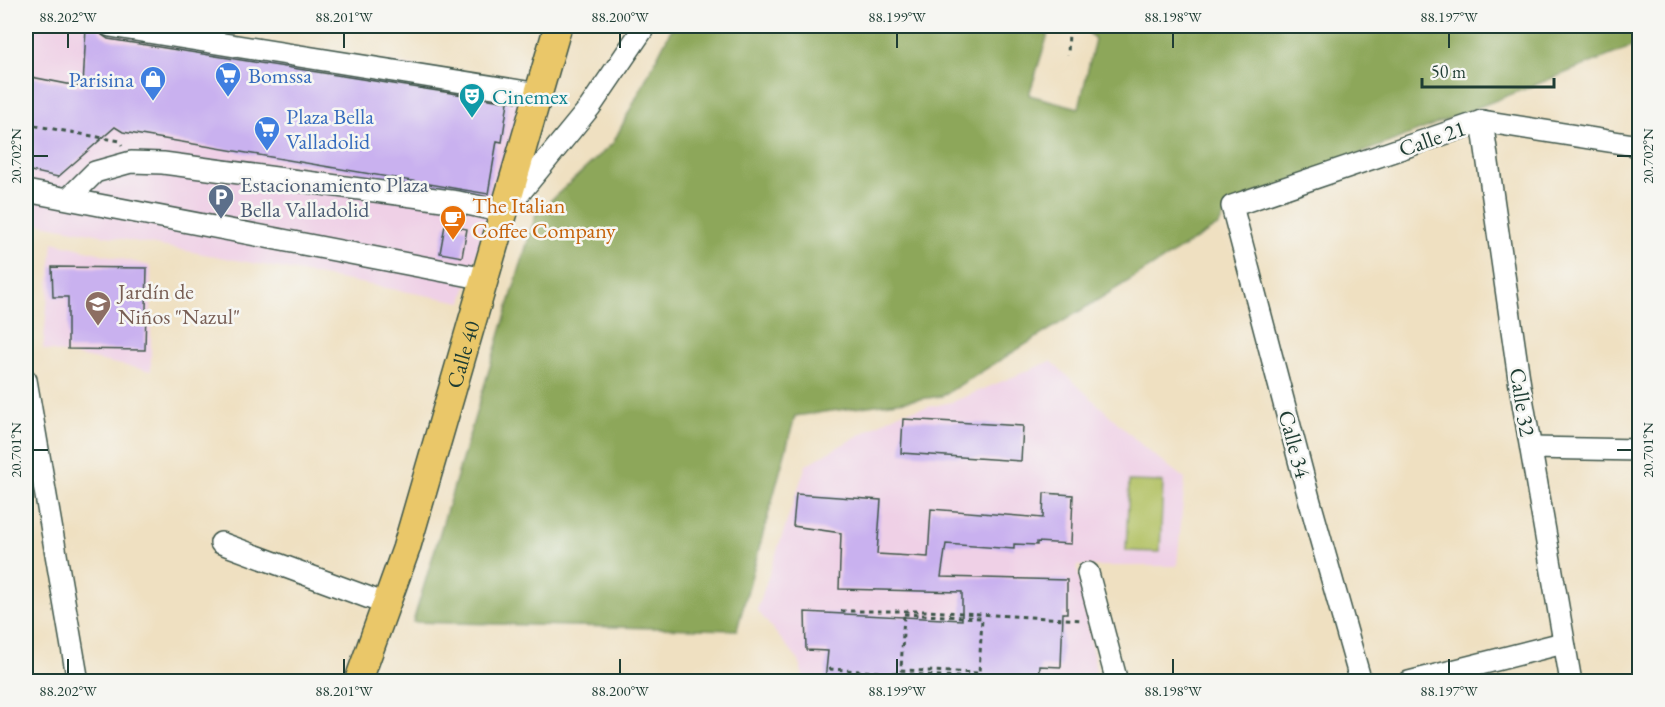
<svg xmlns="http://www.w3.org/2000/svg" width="1665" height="707" font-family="'EB Garamond',serif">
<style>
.built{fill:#efd0e6}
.green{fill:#b2c164;stroke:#687f4c;stroke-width:1.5}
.forest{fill:#8da75a;stroke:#567247;stroke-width:1.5}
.building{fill:#c9b1ef}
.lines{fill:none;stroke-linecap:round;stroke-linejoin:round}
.minor-casing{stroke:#3e5549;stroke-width:24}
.major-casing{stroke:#3e5549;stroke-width:30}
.path{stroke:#3e5549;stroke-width:3;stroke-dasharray:4.5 4.5;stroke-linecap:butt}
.minor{stroke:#fff;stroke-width:21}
.major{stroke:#eac769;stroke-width:27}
.ticks{fill:none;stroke:#1f3d34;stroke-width:2}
.labels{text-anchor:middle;stroke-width:5;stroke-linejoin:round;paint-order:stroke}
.shop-label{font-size:22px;fill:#366cbe;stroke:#f6f6f2;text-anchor:start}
.culture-label{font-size:22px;fill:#0d838f;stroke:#f6f6f2;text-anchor:start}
.street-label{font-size:22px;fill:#1f3d34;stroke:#f6f6f2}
.service-label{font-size:22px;fill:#4e5e75;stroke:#f6f6f2;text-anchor:start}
.food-label{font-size:22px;fill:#c56008;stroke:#f6f6f2;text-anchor:start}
.education-label{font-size:22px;fill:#785e54;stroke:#f6f6f2;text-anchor:start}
.neatline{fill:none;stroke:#1f3d34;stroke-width:2}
.ticks-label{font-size:15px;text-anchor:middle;fill:#1f3d34}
</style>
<rect width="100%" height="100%" fill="#f6f6f2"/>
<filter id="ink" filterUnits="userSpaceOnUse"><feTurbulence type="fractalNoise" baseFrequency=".0167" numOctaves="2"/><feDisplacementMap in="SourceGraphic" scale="12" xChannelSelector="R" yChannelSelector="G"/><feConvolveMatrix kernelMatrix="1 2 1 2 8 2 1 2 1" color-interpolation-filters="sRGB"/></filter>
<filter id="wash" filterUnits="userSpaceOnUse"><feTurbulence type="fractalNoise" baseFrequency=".008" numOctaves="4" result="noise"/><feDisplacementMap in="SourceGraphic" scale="24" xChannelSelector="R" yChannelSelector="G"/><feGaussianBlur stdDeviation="1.35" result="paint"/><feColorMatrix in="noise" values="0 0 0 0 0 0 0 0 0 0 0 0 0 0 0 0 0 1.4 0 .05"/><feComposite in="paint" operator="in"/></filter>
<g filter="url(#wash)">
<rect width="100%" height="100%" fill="#efe0c1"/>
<g class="built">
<path d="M26,26H149L528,84L462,302L26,221Z"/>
<path d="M53,242L151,266V371L43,349Z"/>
<path d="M1051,361L1145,448L1185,479L1177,566H1077L1098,681H804L799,661L757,610L806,465L899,413L952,402Z"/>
</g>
<path class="green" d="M1129,481L1163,482L1160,552L1126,551Z"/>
<path class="forest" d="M673,26H1030L1049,31L1029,95L1079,108L1095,39L1082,26H1639V44L1230,205L1219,225L942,396L795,416L737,630L413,622L536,214L613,143Z"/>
<g id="blocks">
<g class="building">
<path d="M86,27L98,29L102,35L108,39L508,102L502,142L497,141L488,194L123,132L115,127L58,177L26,170V76L83,87Z"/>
<path d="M445,225L467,229L462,257L440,253Z"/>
<path d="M52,267L147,268L145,350L68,349V297H53Z"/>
<path d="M903,419L1023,426L1021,461L901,453Z"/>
<path d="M1044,493L1073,495L1071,544L1037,542V545L1014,544V549L946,544L941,577L1067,580V613H1063L1061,667L1040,666L1039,681H825L828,651L806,650L805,612L962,620V592L839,589L841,533L793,526L796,494L881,500L877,554L928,557L931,509L1043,518Z"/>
</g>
</g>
</g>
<g filter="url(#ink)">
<use href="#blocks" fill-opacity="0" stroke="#3e5549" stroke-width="1.5"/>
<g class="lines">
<g class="minor-casing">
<g id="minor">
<path d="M110,26L539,94"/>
<path d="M1482,121L1520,386L1571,682"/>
<path d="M26,191L486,279"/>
<path d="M69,198L95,172L131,162L163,163L458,202L504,212L590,107L645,26"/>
<path d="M26,380L78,682"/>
<path d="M1531,448L1640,450"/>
<path d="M221,543L386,604"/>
<path d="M1088,573L1117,682"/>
<path d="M1361,682L1310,502L1232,206L1482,121L1640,146"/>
<path d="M1409,682L1563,643"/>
</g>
</g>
<g class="major-casing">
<g id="major">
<path id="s1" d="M358,682L406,549L558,26"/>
</g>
</g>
<g class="path">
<path d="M1058,26L1069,31L1068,55"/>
<path d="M26,124L120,141L122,145"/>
<path d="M841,611H926L1083,620"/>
<path d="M904,614L982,618L979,673L901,670Z"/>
<path d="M829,669L1036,682"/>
</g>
<use href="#minor" class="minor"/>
<use href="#major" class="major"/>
</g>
</g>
<path class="ticks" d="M68,33V48M344,33V48M620,33V48M897,33V48M1173,33V48M1449,33V48M33,156H48M1617,156H1632M33,450H48M1617,450H1632M68,659V674M344,659V674M620,659V674M897,659V674M1173,659V674M1449,659V674"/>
<defs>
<g id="supermarket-pin" transform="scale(1.35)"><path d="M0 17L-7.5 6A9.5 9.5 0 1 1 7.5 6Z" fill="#3f7fe0" stroke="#f6f6f2"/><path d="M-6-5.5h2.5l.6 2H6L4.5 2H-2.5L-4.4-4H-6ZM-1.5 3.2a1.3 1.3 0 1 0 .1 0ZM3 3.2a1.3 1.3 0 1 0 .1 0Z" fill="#fff"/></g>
<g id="shop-pin" transform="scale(1.35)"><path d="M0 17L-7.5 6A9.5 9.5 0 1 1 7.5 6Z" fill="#3f7fe0" stroke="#f6f6f2"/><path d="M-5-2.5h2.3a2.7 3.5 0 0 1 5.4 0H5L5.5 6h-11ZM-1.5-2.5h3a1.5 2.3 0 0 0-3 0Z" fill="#fff"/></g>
<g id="theatre-pin" transform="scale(1.35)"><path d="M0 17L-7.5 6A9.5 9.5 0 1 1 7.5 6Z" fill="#0f9aa8" stroke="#f6f6f2"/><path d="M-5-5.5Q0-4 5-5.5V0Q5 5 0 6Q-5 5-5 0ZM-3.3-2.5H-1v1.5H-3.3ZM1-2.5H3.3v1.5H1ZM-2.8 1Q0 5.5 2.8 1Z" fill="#fff"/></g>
<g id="parking-pin" transform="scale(1.35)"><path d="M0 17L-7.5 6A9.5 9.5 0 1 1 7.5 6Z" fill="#5c6f8a" stroke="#f6f6f2"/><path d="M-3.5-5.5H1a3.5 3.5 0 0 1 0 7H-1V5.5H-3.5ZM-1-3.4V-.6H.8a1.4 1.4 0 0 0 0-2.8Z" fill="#fff"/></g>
<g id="cafe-pin" transform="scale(1.35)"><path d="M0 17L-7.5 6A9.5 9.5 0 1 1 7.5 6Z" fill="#e8710a" stroke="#f6f6f2"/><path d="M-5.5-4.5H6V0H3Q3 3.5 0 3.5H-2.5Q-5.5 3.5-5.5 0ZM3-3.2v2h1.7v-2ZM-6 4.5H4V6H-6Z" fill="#fff"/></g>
<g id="school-pin" transform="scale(1.35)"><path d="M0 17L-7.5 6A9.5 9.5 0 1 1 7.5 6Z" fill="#8d6e63" stroke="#f6f6f2"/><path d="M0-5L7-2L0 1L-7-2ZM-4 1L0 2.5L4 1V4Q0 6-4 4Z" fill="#fff"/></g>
</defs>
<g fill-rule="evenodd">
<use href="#supermarket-pin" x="228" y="75"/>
<use href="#shop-pin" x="153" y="79"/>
<use href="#theatre-pin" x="472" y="96"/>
<use href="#supermarket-pin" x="267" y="129"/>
<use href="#parking-pin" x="221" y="197"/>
<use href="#cafe-pin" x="453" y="218"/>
<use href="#school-pin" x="98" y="304"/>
</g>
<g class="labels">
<g class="shop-label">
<text x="248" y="83">Bomssa</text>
<text x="134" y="87" text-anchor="end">Parisina</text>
<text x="286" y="124">Plaza Bella<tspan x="286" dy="25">Valladolid</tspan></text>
</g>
<g class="culture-label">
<text x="492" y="104">Cinemex</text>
</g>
<g class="street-label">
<text transform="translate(1432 138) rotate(-19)" y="8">Calle 21</text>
<text dy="8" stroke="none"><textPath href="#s1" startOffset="344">Calle 40</textPath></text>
<text transform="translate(1523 402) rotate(81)" y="8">Calle 32</text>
<text transform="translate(1295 444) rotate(75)" y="8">Calle 34</text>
</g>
<g class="service-label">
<text x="240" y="192">Estacionamiento Plaza<tspan x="240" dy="25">Bella Valladolid</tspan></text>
</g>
<g class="food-label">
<text x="472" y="213">The Italian<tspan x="472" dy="25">Coffee Company</tspan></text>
</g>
<g class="education-label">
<text x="118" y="299">Jardín de<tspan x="118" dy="25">Niños "Nazul"</tspan></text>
</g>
</g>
<rect width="1665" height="707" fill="none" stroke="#f6f6f2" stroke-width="66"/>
<path d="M1422 78v9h132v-9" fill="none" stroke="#1f3d34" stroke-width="3"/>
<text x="1431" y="78" font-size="18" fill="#1f3d34" stroke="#f6f6f2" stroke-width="4.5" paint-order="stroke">50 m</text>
<rect x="33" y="33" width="1599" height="641" class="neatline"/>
<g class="ticks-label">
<text x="68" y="22">88.202°W</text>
<text x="344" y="22">88.201°W</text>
<text x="620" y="22">88.200°W</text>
<text x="897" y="22">88.199°W</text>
<text x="1173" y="22">88.198°W</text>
<text x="1449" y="22">88.197°W</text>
<text transform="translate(16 156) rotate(-90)" y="5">20.702°N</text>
<text transform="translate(1648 156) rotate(-90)" y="5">20.702°N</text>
<text transform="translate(16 450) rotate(-90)" y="5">20.701°N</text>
<text transform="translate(1648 450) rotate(-90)" y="5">20.701°N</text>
<text x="68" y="696">88.202°W</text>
<text x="344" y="696">88.201°W</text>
<text x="620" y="696">88.200°W</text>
<text x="897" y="696">88.199°W</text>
<text x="1173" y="696">88.198°W</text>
<text x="1449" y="696">88.197°W</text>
</g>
</svg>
